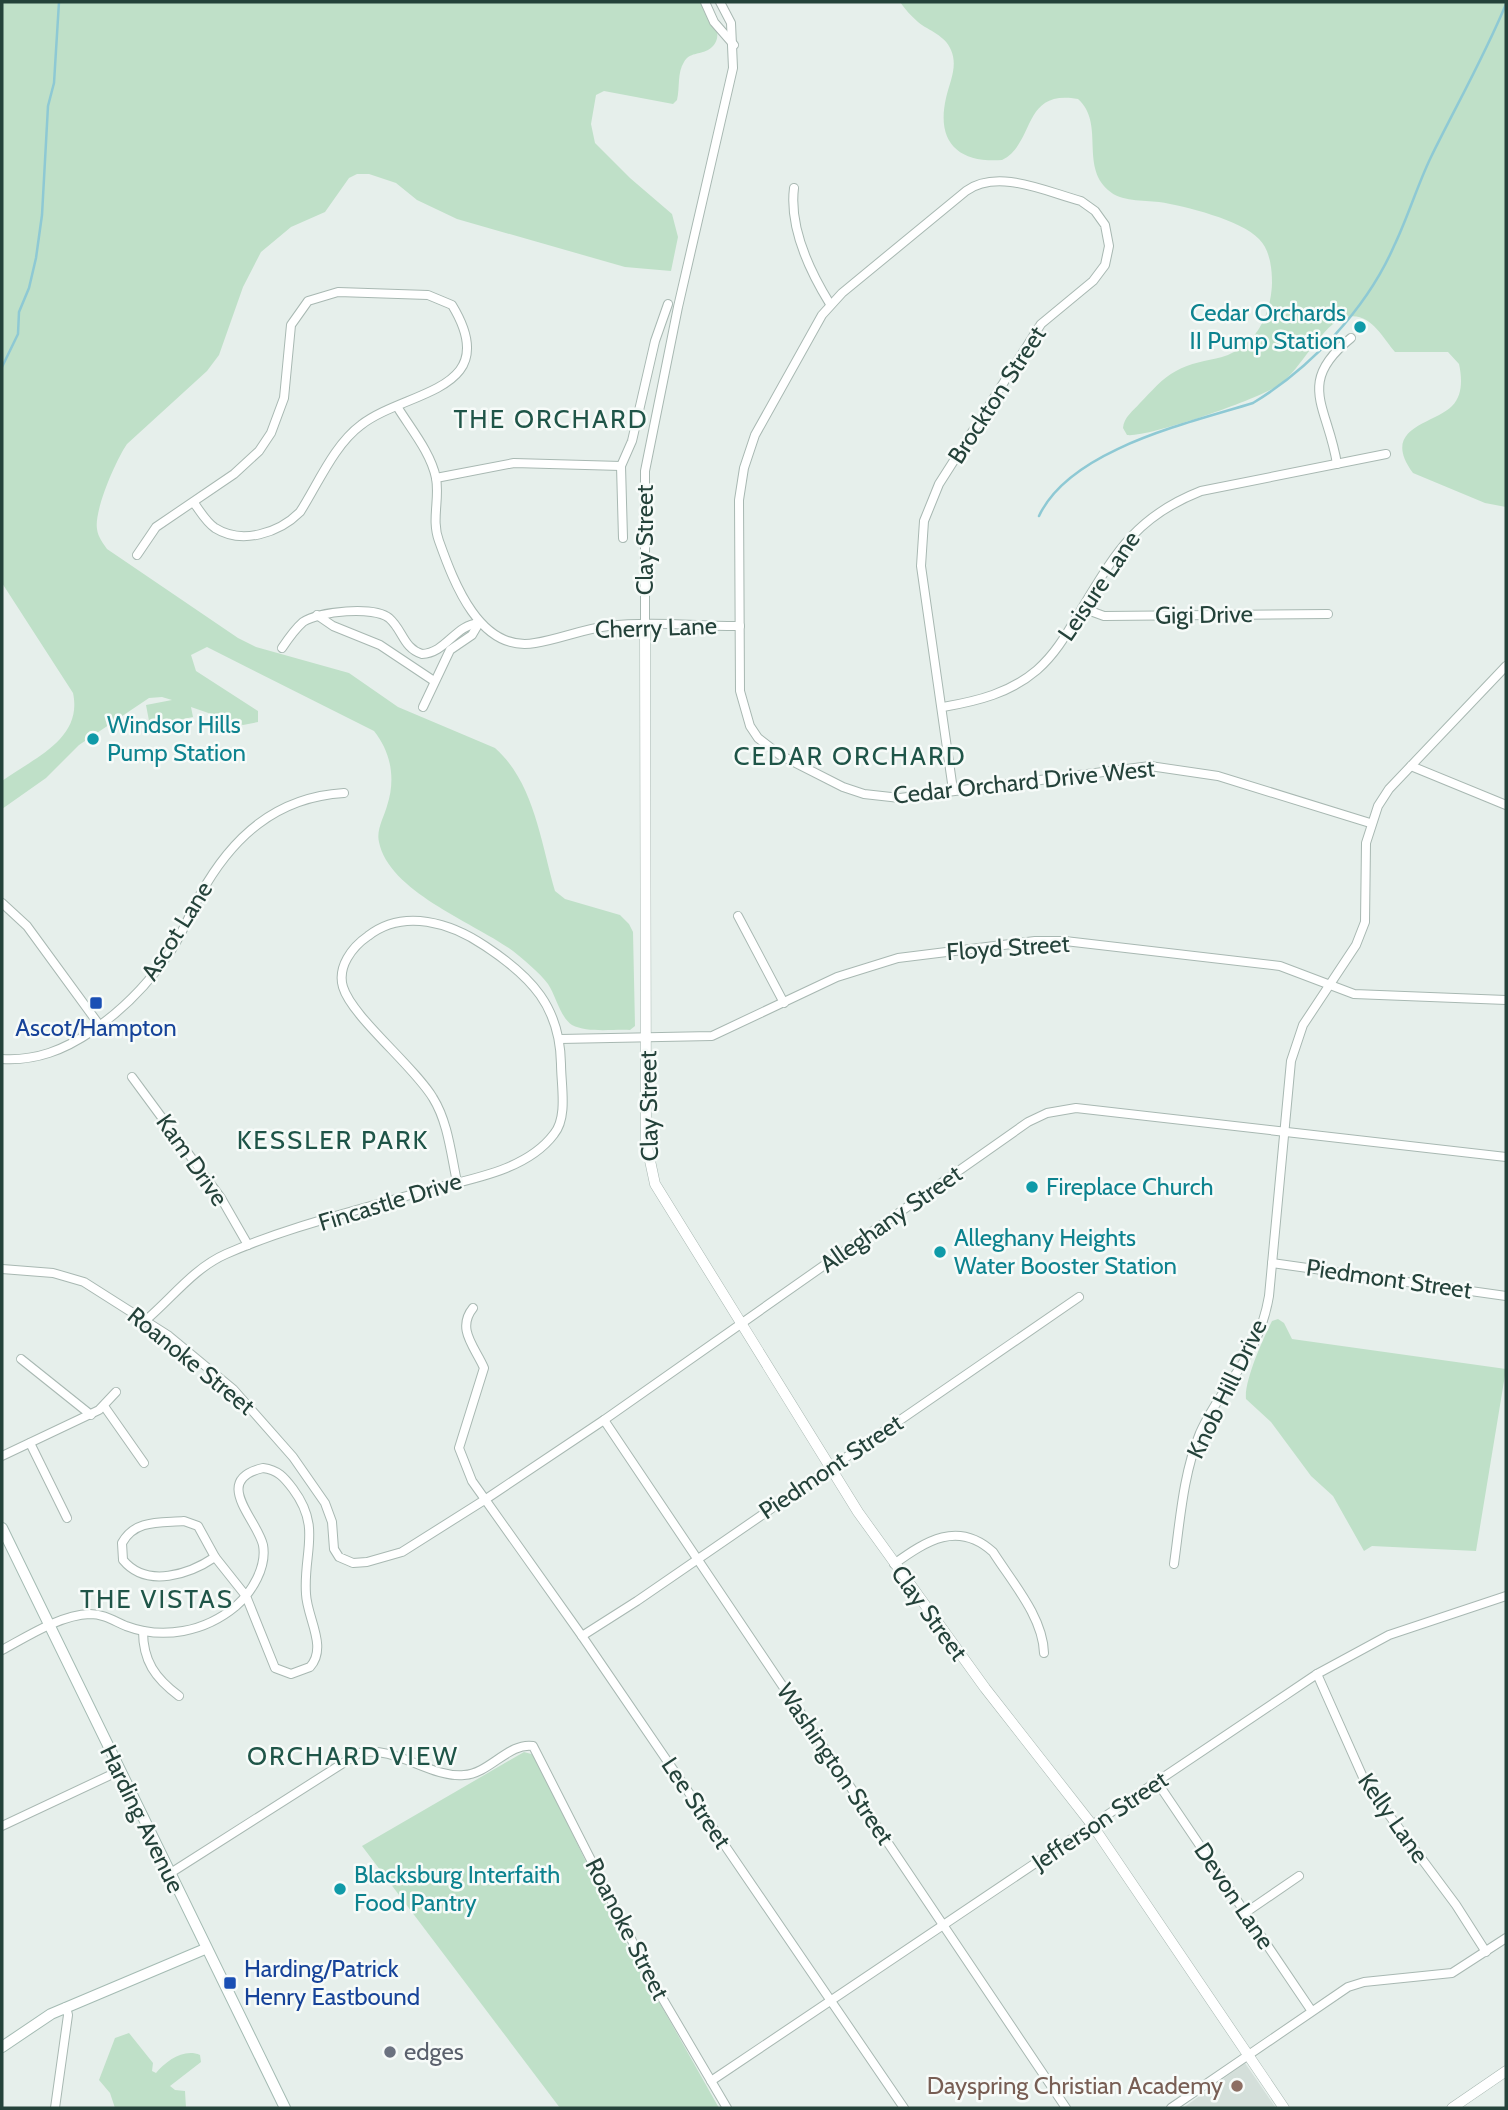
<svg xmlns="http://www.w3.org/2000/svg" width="1508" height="2110" font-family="Cabin,sans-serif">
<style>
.built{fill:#d4dfda}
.green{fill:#bfe0c8}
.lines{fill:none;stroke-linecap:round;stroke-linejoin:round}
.stream{stroke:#8ec9d4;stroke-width:2.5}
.minor-casing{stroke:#a8b8b2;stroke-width:10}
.tertiary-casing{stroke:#a8b8b2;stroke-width:11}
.secondary-casing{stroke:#a4bbb3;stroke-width:12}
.minor{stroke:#fff;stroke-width:8}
.tertiary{stroke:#fff;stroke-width:10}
.secondary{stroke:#fff;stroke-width:10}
.culture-dot{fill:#0f9aa8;stroke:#f7fbf9;stroke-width:2.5}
.transit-dot{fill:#1a4fb4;stroke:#f7fbf9;stroke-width:2.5}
.worship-dot{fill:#6b7280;stroke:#f7fbf9;stroke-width:2.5}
.education-dot{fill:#8d6e63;stroke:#f7fbf9;stroke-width:2.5}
.labels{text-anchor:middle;stroke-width:5;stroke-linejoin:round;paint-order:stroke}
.culture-label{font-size:24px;fill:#0d838f;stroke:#f7fbf9;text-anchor:start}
.street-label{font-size:24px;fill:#24423a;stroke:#f7fbf9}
.transit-label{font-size:24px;fill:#164399;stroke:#f7fbf9}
.worship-label{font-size:24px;fill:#5b616d;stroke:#f7fbf9;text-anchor:start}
.education-label{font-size:24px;fill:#785e54;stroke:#f7fbf9;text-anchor:end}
.neighbourhood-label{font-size:26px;letter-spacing:2px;fill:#1f5548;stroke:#f7fbf9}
</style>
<rect width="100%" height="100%" fill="#e6efeb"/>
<path class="built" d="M1245,2063L1276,2108H1183Z"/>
<g class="green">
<path d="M2,2H702C711,15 728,38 708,50C699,55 690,52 684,62C677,73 680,87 677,100L673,104L604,91L596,95L591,124L595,143L630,178L672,214L678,237L671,271L625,267L457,219L417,200L396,183L369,174H357L349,178L325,212L291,227L261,252L243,287L219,355L207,371L127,444C116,460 94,510 97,529C98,537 103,543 107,549L238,638L256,647L349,673L398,707L495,748C534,782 541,843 555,891L565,899L620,915L629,924L633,932L635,1026L630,1030C613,1029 587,1033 572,1025C560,1017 556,996 548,984C539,972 524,960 513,951C475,923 389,892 379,842C376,830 384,817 387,806C396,779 391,752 374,731L207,647L191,655L196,671L258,711V722L243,725L191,707L193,717L150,726L146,705L172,700L162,697L149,698L79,745L46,778L2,809V781C34,758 83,739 73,693L2,583Z"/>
<path d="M900,2H1506V507L1485,503L1413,473C1379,427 1435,424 1452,406C1463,395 1462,378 1459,364L1448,352H1395C1383,338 1370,311 1346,317C1322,323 1301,370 1279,385C1259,399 1148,438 1127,435L1123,428C1124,417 1133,411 1140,403C1151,392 1162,378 1176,371C1190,363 1206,361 1222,357C1255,347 1271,316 1272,283C1272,268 1270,250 1259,239C1241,220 1185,206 1159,202C1143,200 1121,202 1108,190C1080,165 1105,123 1078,99C1021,89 1036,143 1002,160C958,163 936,142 946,98C950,81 958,66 951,50C945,35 929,31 918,22C911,16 905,9 900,2Z"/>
<path d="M1278,1319L1284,1323L1292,1339L1506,1369L1476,1551L1372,1546L1364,1551L1333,1496L1311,1476L1271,1422L1246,1399C1244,1381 1263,1339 1272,1321Z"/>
<path d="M524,1752L535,1755L618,1929L719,2108H560L362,1846Z"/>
<path d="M129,2033L153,2063L152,2071L156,2073C166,2061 184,2048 200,2055L201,2062L170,2086L175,2090L185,2091L186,2108H115L110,2093L99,2080L115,2038Z"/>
</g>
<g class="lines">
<g class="stream">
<path d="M2,367L18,334L19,312L29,288L36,258L42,215L48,106L54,83L59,2"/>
<path d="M1039,516C1070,449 1189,423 1253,403C1311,368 1367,308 1394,246C1408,217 1417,186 1431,157C1456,106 1484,57 1506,4"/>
</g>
<g class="minor-casing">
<g id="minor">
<path d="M705,2L714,22L734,45"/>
<path d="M794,188C789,228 809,270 830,304"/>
<path d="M398,408C411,429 431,453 436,478C440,499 431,520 439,541C454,583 480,653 535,643C560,639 583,629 608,626C650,621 697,626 740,626"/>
<path d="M1337,464C1328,406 1295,383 1351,338"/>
<path d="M436,478L514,463L621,466"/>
<path d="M623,538L621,466L632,441L655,341L668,304"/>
<path d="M137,555L156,527L234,474L259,451L271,433L284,398L291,325L308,301L338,292L428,295L452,305C505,392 406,390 361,425C334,445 318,484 300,512C279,533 242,545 215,528C206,522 200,511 194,503"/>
<path d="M1082,608L1104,616L1328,614"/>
<path d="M317,615L333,626L380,645L434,681"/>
<path d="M645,626V471L678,307L733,68L731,23L720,2"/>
<path d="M282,648C288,639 295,629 303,622C319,611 374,606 389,618C403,630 403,648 422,654C446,653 455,625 479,623"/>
<path d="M423,707L450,650L472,635L479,623"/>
<path d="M943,707C978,701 1010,693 1037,670C1054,655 1065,637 1076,618C1113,558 1132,518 1201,491L1386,454"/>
<path d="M1411,766L1506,805"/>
<path d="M953,790L921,566L924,521L939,484L1041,324L1093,281L1105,265L1109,246L1105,225L1095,211L1081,201C1047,192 998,168 966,191L842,293L822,315L755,435L744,468L739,500L740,691L750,726L758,738L780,755L843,787L864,794L900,798L1150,766L1218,776L1370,823"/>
<path d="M2,903L27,926L100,1026"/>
<path d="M738,916L784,1003"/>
<path d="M560,1039L712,1036L837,977L898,958L1035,941H1065L1280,966L1354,994L1506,1000"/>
<path d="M2,1059C36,1061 64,1050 92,1031C123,1010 149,983 170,952C182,934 190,914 200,895C232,837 276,797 344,793"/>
<path d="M132,1077L221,1198L248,1245"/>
<path d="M1272,1263L1506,1296"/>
<path d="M2,1269L53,1273L84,1282L169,1336L233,1389L293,1457L325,1503L332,1522L334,1549L339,1557L353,1563L367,1562L402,1552L486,1499L604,1420L1028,1122L1047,1113L1076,1108L1506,1157"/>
<path d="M473,1308C456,1329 475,1347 484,1368L459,1448L472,1481L582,1636L904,2108"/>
<path d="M146,1320C172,1298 194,1268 226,1254C287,1227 356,1211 420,1192C463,1180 525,1173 554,1134C568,1117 561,1085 561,1064C560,1007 532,977 485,946C451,923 404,908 368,936C352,947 337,967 343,987C352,1017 414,1066 433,1098C448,1122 451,1154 457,1182"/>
<path d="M21,1359L91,1415"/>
<path d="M104,1406L144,1463"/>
<path d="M604,1420L1066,2108"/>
<path d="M30,1443L67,1518"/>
<path d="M2,1456L99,1410L116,1392"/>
<path d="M184,1521L198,1526L215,1557C190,1574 147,1589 123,1560L122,1543C135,1519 161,1523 184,1521Z"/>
<path d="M894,1564C926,1541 958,1520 993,1552C1012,1582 1043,1617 1044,1653"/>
<path d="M1174,1564C1180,1521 1183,1474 1200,1433C1224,1380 1258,1360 1269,1296L1291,1061L1303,1025L1356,945L1365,922L1366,843L1378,806L1389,789L1506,666"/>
<path d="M143,1631C143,1661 155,1678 179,1696"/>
<path d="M582,1636L637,1601L1079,1297"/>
<path d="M2,1650C28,1636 60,1615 90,1614C104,1614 114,1621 126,1626C163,1640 205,1632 236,1606C252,1592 267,1567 263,1545C257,1519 211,1480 263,1468C278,1470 284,1477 293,1489C322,1528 303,1552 306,1594C307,1618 328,1647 310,1667L291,1674L275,1668L246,1596L215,1557"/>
<path d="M1317,1674L1366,1784L1456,1905L1486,1952"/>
<path d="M1157,1782L1311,2010"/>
<path d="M2,1826L119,1771"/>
<path d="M169,1874L359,1753C396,1745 429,1778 464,1775C489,1774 509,1742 533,1746L654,1984L727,2108"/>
<path d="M1245,1913L1299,1876"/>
<path d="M711,2081L1317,1674L1389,1635L1506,1596"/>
<path d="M55,2108L68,2015L66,2007"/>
<path d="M1171,2108L1348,1987L1364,1982L1452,1973L1506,1938"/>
</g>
</g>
<g class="tertiary-casing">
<g id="tertiary">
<path d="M645,626L646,1142L655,1184L858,1512L985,1688L1093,1826L1284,2108"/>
<path d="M1452,2108L1506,2071"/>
</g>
</g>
<g class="secondary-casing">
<g id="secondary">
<path d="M2,1528L285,2108"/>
<path d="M2,2047L51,2014L205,1949"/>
</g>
</g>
<use href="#minor" class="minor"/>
<use href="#tertiary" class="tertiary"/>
<use href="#secondary" class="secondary"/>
</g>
<g class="culture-dot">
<circle cx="1360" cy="327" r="7"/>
<circle cx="93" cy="739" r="7"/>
<circle cx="1032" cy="1187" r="7"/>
<circle cx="940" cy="1252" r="7"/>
<circle cx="340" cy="1889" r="7"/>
</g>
<g class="transit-dot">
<rect x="89" y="996" width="14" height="14" rx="3.5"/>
<rect x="223" y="1976" width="14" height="14" rx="3.5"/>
</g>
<circle class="worship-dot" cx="390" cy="2052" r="7"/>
<circle class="education-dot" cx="1237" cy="2086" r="7"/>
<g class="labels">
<g class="culture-label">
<text x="1346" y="321" text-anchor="end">Cedar Orchards<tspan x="1346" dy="28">II Pump Station</tspan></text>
<text x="107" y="733">Windsor Hills<tspan x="107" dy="28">Pump Station</tspan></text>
<text x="1046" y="1195">Fireplace Church</text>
<text x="954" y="1246">Alleghany Heights<tspan x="954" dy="28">Water Booster Station</tspan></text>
<text x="354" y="1883">Blacksburg Interfaith<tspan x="354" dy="28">Food Pantry</tspan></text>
</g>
<g class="street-label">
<text transform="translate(997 395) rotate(-57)" y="8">Brockton Street</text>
<text transform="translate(645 540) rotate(-90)" y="8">Clay Street</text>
<text transform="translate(1099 586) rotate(-56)" y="8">Leisure Lane</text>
<text transform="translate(1204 615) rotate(-1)" y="8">Gigi Drive</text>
<text transform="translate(656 628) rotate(-2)" y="8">Cherry Lane</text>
<text transform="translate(1024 782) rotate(-6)" y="8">Cedar Orchard Drive West</text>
<text transform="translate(177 931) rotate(-58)" y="8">Ascot Lane</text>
<text transform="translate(1008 948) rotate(-4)" y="8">Floyd Street</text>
<text transform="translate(649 1106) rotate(-91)" y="8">Clay Street</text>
<text transform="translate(192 1160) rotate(55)" y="8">Kam Drive</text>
<text transform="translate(390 1202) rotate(-17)" y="8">Fincastle Drive</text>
<text transform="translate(891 1219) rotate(-35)" y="8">Alleghany Street</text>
<text transform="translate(1389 1279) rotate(8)" y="8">Piedmont Street</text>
<text transform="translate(191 1361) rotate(39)" y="8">Roanoke Street</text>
<text transform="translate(1227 1389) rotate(-64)" y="8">Knob Hill Drive</text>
<text transform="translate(831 1467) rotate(-34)" y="8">Piedmont Street</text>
<text transform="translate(929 1613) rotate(54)" y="8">Clay Street</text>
<text transform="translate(835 1764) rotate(56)" y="8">Washington Street</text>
<text transform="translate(696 1803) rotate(56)" y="8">Lee Street</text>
<text transform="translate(1393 1818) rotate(55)" y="8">Kelly Lane</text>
<text transform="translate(142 1819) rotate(64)" y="8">Harding Avenue</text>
<text transform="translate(1100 1821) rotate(-34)" y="8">Jefferson Street</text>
<text transform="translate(1234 1896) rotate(56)" y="8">Devon Lane</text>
<text transform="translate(627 1929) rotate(63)" y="8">Roanoke Street</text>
</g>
<g class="transit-label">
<text x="96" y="1036">Ascot/Hampton</text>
<text x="244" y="1977" text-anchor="start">Harding/Patrick<tspan x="244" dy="28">Henry Eastbound</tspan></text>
</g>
<g class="worship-label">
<text x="404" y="2060">edges</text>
</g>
<g class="education-label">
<text x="1223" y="2094">Dayspring Christian Academy</text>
</g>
<g class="neighbourhood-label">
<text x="551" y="428">THE ORCHARD</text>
<text x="850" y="765">CEDAR ORCHARD</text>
<text x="333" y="1149">KESSLER PARK</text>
<text x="157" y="1608">THE VISTAS</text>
<text x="353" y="1765">ORCHARD VIEW</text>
</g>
</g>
<rect width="1508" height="2110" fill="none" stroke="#24423a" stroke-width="7"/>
</svg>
